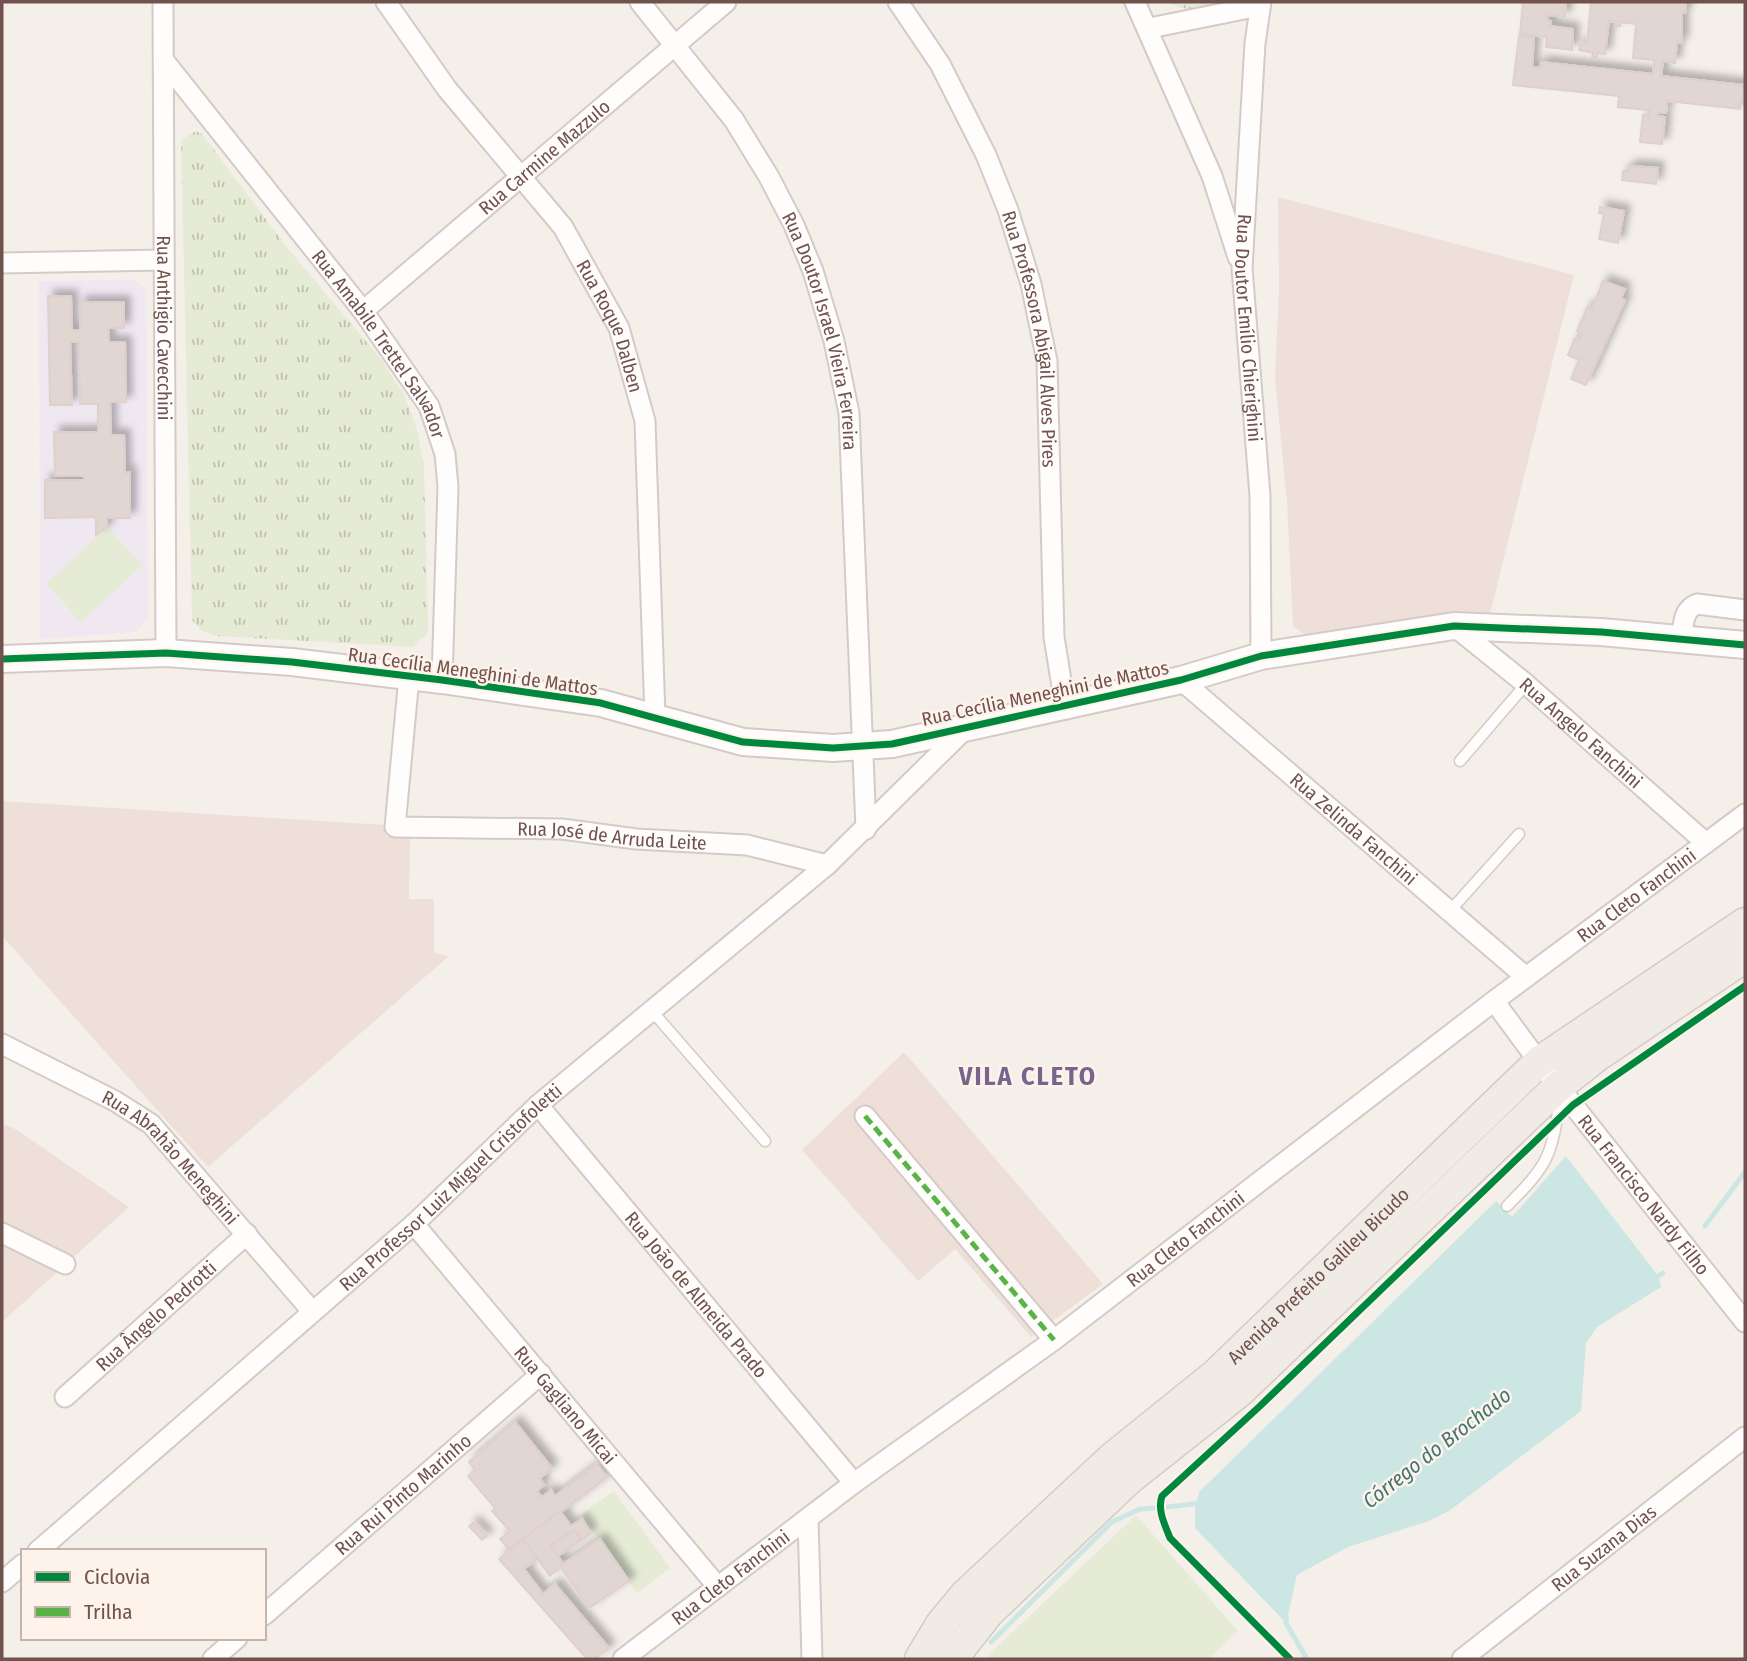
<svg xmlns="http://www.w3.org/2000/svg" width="1747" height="1661" font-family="'Fira Sans Condensed',sans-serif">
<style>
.residential{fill:#eee0d8}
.education{fill:#f0e8f1}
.grass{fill:url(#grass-tufts)}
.pitch{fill:#e6ebd6}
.water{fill:#cce7e3}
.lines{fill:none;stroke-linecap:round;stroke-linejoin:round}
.stream{stroke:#cce7e3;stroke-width:5}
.building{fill:#e2d6d2;stroke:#ded1cc;stroke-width:2;filter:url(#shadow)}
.lane-casing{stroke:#d4cac7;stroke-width:13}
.street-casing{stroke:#d4cac7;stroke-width:23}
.secondary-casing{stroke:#d5cac6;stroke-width:30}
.primary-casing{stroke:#d4cac6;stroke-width:33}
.lane{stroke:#fefdfc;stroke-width:10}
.street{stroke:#fefdfc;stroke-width:19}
.secondary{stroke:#fefdfc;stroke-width:26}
.primary{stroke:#f1ebe6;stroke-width:30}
.quiet{stroke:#59b447;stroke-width:5;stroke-dasharray:10 5;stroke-linecap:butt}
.cycleway-casing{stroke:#fef3eb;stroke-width:11}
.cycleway{stroke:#00873e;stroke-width:7}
.labels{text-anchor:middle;stroke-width:5;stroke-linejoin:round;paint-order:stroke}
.street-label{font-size:19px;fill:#71524c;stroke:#fef3eb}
.water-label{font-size:21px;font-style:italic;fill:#417674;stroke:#fef3eb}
.district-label{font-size:26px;font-weight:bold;letter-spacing:2px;fill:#78648d;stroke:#fef3eb}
</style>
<defs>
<pattern id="grass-tufts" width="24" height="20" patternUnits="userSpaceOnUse" patternTransform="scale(1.75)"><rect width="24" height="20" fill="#e6ebd6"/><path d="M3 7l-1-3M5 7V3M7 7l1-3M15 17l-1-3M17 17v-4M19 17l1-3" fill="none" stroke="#bfc1b0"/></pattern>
<filter id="shadow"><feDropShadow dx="6" dy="-6" stdDeviation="3.5" flood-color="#0004"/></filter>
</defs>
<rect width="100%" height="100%" fill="#f5efea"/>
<g class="residential">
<path d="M1278,197L1574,275L1490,614L1304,634L1293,626L1287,502L1275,378L1279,288Z"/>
<path d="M2,801L385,825L386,837H410L409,899H434V953L449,956L208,1167L2,936Z"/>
<path d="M904,1052L1103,1284L1031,1337L955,1249L918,1281L802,1150Z"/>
<path d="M2,1123L17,1130L129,1207L2,1322Z"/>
</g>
<path class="education" d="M134,280L146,289L148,618L136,632L40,639L39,281Z"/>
<g class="grass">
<path d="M1167,2H1225C1206,9 1186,13 1167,2Z"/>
<path d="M196,131L202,134L290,251L380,358L404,394L417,430L424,467L428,626L427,634L413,647L216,636L202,631L192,620L181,140Z"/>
</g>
<g class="pitch">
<path d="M107,527L143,565L81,622L46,584Z"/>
<path d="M614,1491L670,1568L637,1593L582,1514Z"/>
<path d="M1136,1515L1238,1631L1208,1659H984Z"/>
</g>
<path class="water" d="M1566,1156L1659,1277L1661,1287L1597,1327L1586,1343L1581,1411L1449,1511L1429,1521L1348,1547L1297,1575L1286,1623L1195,1528V1504L1200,1491L1496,1201L1512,1217Z"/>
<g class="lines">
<g class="stream">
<path d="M1705,1226L1745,1172"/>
<path d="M1653,1280L1663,1273"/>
<path d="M1167,1507L1202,1503"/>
<path d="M1286,1616V1623L1307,1659"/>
<path d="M991,1642L1112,1522L1140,1509L1153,1508"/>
</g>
</g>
<g class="building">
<path d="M1523,2H1566L1565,17L1548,15L1547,20L1551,21L1550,26L1573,29L1572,50L1546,47L1547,37L1520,34Z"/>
<path d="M1591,2H1686L1685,13L1682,12V43L1677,42L1675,63L1663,61L1661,76L1743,85L1744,101L1741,100L1740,109L1667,101L1666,113L1658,112L1657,116L1665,117L1662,144L1640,142L1643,115L1648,116L1649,110L1618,107L1619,96L1513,85L1519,36L1534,38L1532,67L1540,68L1541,62L1653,74L1654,60L1633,58L1636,24L1621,22L1620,26H1615L1616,22L1609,21L1605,54L1598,53L1597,57H1592L1593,53L1579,50L1580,44L1587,45Z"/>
<path d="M1630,166L1658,168L1656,184L1622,180L1623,171H1629Z"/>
<path d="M1600,207L1624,211L1618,243L1599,239L1604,214L1599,213Z"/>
<path d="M1603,281L1625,289L1621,298L1625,300L1586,385L1571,379L1579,360L1568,355L1575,338L1579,340L1582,334L1577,331L1588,306L1592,309Z"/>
<path d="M48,296H71L72,330H80V302H124V328H108L109,342H125L126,402H110L111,435H124L125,473L130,472V518H107V527L96,535V517L45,518V480H84V476H55L54,432H98V404H80L79,342H70L72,405H50Z"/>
<path d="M515,1422L552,1468L540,1478L544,1485L537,1491L542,1497L551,1490L555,1496L597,1464L607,1477L510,1551L500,1539L510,1531L492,1511L495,1508L468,1476L475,1470L469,1462Z"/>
<path d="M560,1511L571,1526L582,1519L591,1533L581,1540L574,1530L551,1545L563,1564L550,1576L523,1539Z"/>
<path d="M474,1522L487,1536L482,1540L469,1526Z"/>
<path d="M574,1530L581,1540L558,1556L551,1545Z"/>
<path d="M523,1539L538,1558L524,1569L543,1594L555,1584L609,1648L594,1659H587L499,1559Z"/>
<path d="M600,1539L629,1581L589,1608L560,1566Z"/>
</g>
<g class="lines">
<g class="lane-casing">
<g id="lane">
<path d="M1460,761L1526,684"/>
<path d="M1449,912L1519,834"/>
<path d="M652,1011L765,1141"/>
<path d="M1507,1206C1552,1161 1551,1155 1561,1094"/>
</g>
</g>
<g class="street-casing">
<g id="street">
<path id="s1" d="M163,2L166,653"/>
<path id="s2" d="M386,2L447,89L563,227L619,328L645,421L655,717"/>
<path id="s3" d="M640,2L734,120L769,177L794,225L813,271L834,341L849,413L866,829"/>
<path id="s4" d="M898,2L940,64L986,155L1008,210L1031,284L1047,361L1054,637L1065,705"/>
<path d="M1135,2L1212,176L1238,257"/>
<path id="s5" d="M1261,2L1255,43L1242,268L1260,496L1261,656"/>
<path d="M1150,28L1259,6"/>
<path id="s6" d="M165,62L363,311L429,406L445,454L448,487L442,680"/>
<path d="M2,263L162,260"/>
<path id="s7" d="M363,311L726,2"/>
<path id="s8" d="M1454,626L1526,684L1706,843"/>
<path d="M1681,639C1684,625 1682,610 1697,604L1745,610"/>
<path id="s9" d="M409,677L395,827L562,829L636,839L747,845L827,865"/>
<path id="s10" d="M1181,680L1526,977"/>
<path id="s11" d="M1494,1001L1539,1062L1745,1322"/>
<path id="s12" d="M2,1044L115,1101L151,1124L311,1310"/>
<path id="s13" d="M538,1105L854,1483"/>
<path d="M865,1116L1054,1340"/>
<path id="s14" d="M414,1224L718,1587"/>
<path d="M2,1233L65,1264"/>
<path id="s15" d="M65,1397L247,1234"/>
<path d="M808,1519L812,1659"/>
<path id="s16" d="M38,1551L414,1224L538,1105L827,865L966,728"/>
<path d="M2,1582L23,1564"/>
<path id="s17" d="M264,1615L541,1374"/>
<path d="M213,1659L237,1638"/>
<path id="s18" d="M623,1659L854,1483L1054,1340L1494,1001L1745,814"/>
<path id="s19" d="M1462,1659L1745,1437"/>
</g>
</g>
<g class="secondary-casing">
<path id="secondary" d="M2,659L166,653L292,662L442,680L601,703L743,742L833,748L892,744L1181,680L1261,656L1454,626L1601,632L1745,645"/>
</g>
<g class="primary-casing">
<g id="primary">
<path id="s20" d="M920,1659L941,1624L965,1595L1112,1458L1215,1375L1539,1062L1745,923"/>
<path d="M952,1659L989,1612L1129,1479L1239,1392L1559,1086L1597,1056L1745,957"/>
</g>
</g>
<use href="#lane" class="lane"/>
<use href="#street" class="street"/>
<use href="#secondary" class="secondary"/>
<use href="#primary" class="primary"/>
<path class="quiet" d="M865,1116L1054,1340"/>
<g class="cycleway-casing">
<g id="cycleway">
<path d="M2,659L166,653L292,662L442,680L601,703L743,742L833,748L892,744L1181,680L1261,656L1454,626L1601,632L1745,645"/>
<path d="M1290,1659L1170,1538C1165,1525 1157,1510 1162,1496L1260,1406L1573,1105L1745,986"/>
</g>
</g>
<use href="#cycleway" class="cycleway"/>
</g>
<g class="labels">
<g class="street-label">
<text dy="7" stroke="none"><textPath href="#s7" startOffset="238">Rua Carmine Mazzulo</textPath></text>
<text dy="7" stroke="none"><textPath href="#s2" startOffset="397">Rua Roque Dalben</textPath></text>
<text dy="7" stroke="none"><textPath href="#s1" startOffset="326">Rua Anthigio Cavecchini</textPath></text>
<text dy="7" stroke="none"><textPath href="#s5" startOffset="327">Rua Doutor Emílio Chierighini</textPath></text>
<text dy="7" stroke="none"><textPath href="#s3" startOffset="382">Rua Doutor Israel Vieira Ferreira</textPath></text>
<text dy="7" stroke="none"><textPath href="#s4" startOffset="368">Rua Professora Abigail Alves Pires</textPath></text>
<text dy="7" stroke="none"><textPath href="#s6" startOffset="355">Rua Amabile Trettel Salvador</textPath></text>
<text transform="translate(473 671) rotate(8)" y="7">Rua Cecília Meneghini de Mattos</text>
<text transform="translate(1045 693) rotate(-12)" y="7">Rua Cecília Meneghini de Mattos</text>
<text dy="7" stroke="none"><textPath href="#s8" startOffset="166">Rua Angelo Fanchini</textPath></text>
<text dy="7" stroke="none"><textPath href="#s10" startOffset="228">Rua Zelinda Fanchini</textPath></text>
<text dy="7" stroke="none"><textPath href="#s9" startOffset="368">Rua José de Arruda Leite</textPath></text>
<text dy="7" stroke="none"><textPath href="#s18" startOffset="1269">Rua Cleto Fanchini</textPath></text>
<text dy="7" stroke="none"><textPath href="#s12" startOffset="206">Rua Abrahão Meneghini</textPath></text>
<text dy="7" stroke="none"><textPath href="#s16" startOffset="550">Rua Professor Luiz Miguel Cristofoletti</textPath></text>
<text dy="7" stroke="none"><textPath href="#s11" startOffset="245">Rua Francisco Nardy Filho</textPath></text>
<text dy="7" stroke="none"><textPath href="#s18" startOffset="702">Rua Cleto Fanchini</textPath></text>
<text dy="7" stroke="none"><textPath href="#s20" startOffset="555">Avenida Prefeito Galileu Bicudo</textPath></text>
<text dy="7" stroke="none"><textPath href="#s13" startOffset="247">Rua João de Almeida Prado</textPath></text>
<text dy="7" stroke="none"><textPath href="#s15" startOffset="122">Rua Ângelo Pedrotti</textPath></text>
<text dy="7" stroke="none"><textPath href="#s14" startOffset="236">Rua Gagliano Micai</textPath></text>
<text dy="7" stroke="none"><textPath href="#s17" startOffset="184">Rua Rui Pinto Marinho</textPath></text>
<text dy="7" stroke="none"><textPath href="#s19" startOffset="180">Rua Suzana Dias</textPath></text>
<text dy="7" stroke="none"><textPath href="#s18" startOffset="135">Rua Cleto Fanchini</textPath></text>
</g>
<g class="water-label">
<text transform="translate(1437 1448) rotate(-38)" y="7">Córrego do Brochado</text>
</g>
<g class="district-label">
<text x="1028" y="1085">VILA CLETO</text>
</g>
</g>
<rect width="1747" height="1661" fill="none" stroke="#71524c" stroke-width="7"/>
<rect x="21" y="1549" width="245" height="91" fill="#fef3eb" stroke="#c6b3ab" stroke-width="2"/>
<rect x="35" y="1572" width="35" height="10" fill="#00873e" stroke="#c6b3ab" stroke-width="2"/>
<text x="84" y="1584" font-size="21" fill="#71524c">Ciclovia</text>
<rect x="35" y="1607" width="35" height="10" fill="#59b447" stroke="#c6b3ab" stroke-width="2"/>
<text x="84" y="1619" font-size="21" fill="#71524c">Trilha</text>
</svg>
